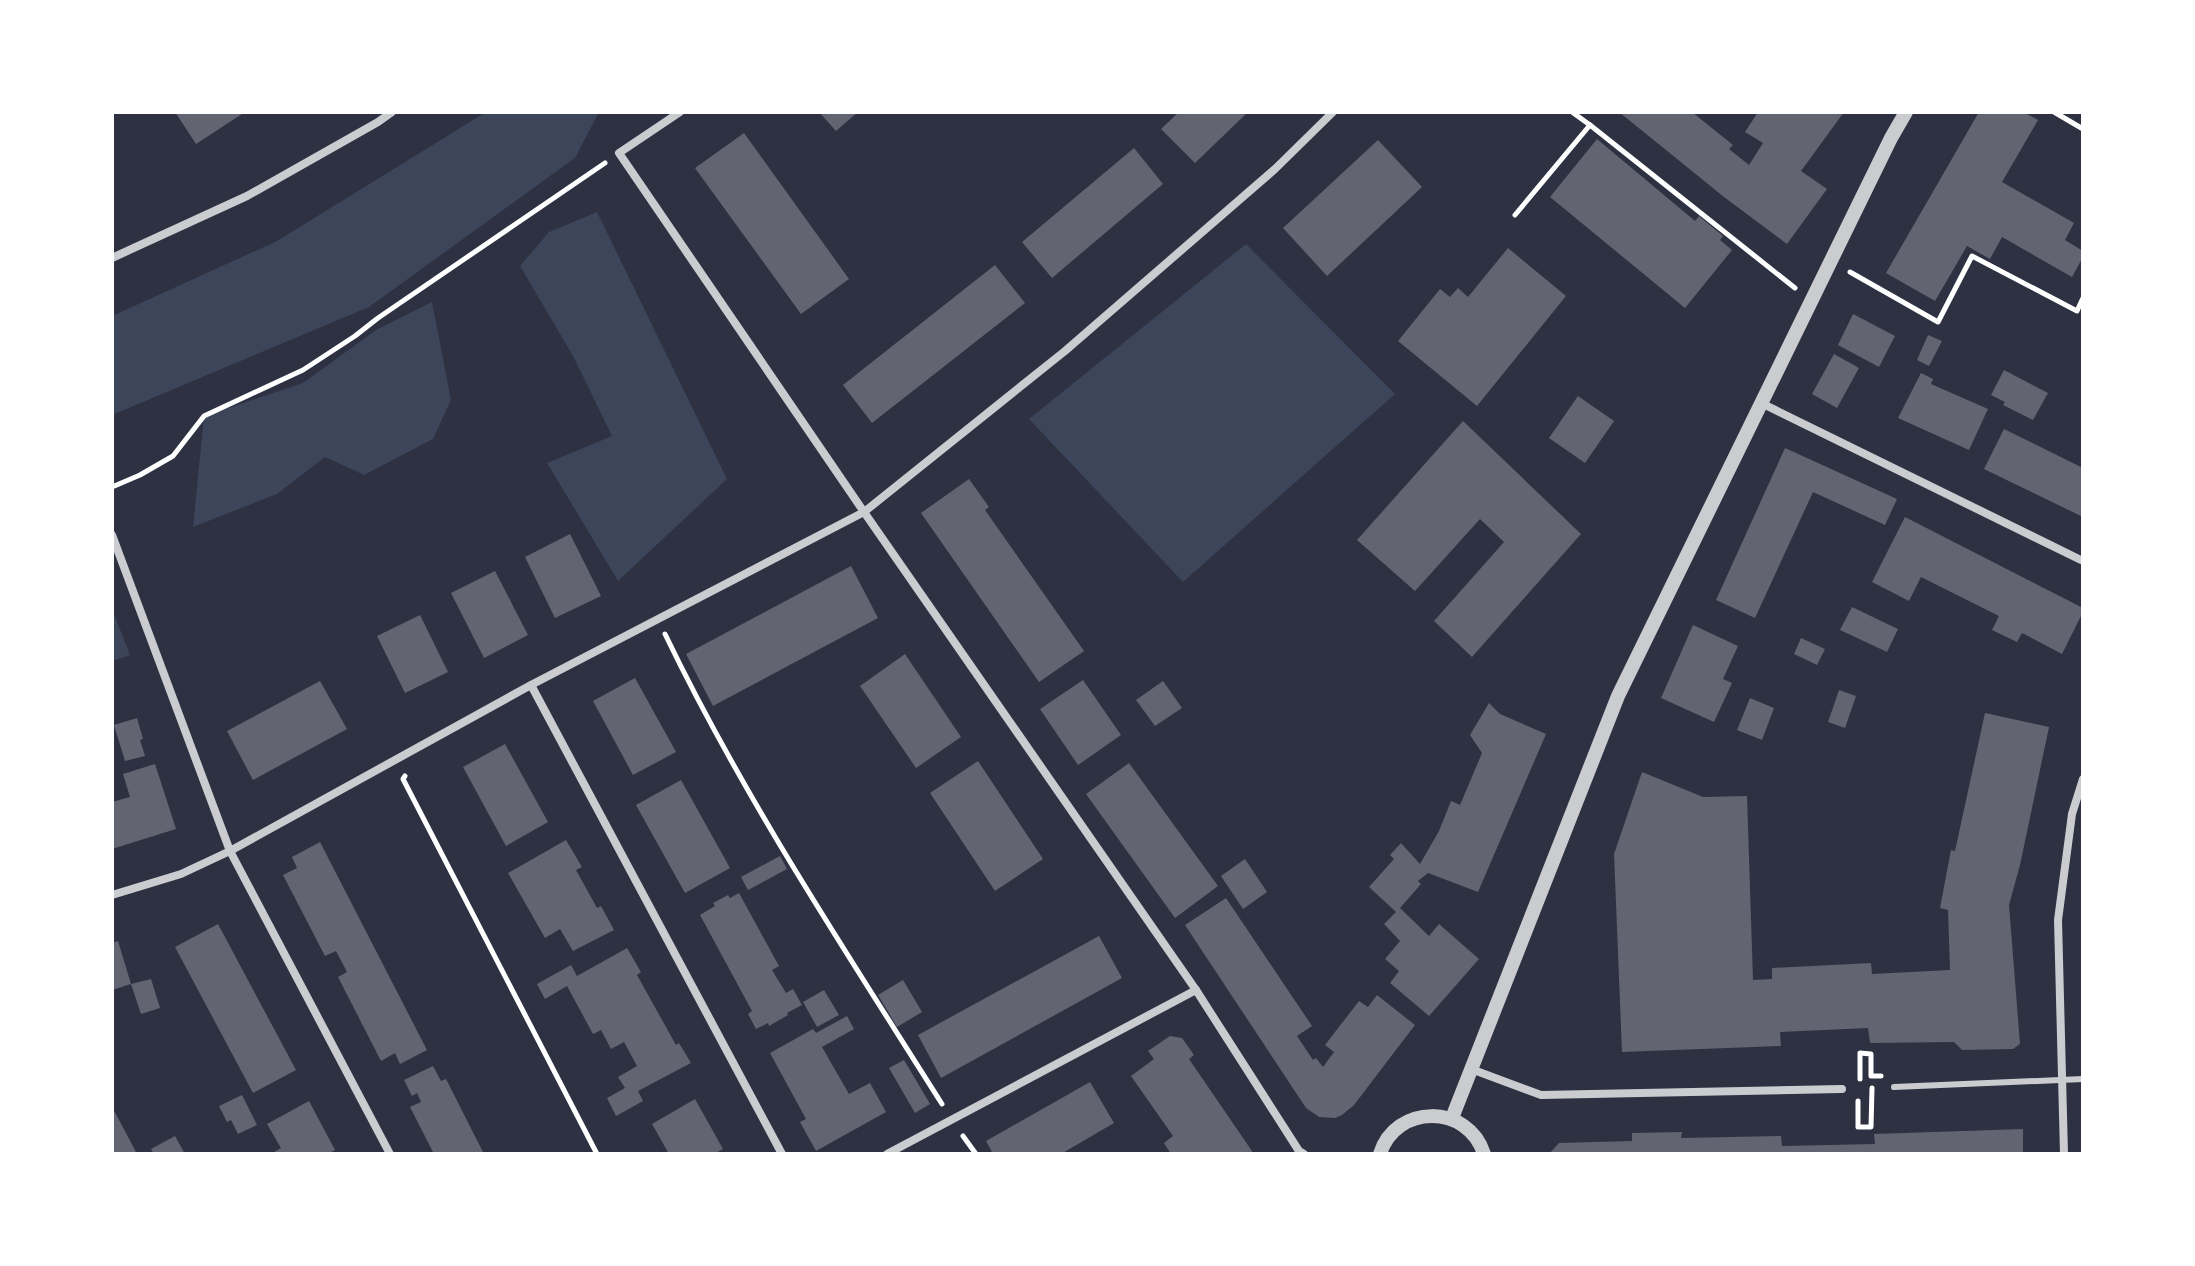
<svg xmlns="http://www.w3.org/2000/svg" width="2195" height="1266" font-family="'Titillium Web',sans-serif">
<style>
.green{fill:#3c4559}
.building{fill:#626471}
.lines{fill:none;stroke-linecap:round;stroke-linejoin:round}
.path{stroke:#fff;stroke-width:5}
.service{stroke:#caccd0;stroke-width:6}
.minor{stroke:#caccd0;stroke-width:8}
.tertiary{stroke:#caccd0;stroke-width:14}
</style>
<rect width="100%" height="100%" fill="#2d3142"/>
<g class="green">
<path d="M486,112H599L575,158L369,307L112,415V316L277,241Z"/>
<path d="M597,212L727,479L618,581L547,463L612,436L573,356L520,266L549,232Z"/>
<path d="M1246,244L1395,394L1183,582L1029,419Z"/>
<path d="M432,302L451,400L433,439L364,475L325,457L277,494L193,527L204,416L303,383L376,330Z"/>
<path d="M112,609L130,655L112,661Z"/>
</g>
<g class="building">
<path d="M175,112H245L196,144Z"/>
<path d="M819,112H858L836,131Z"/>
<path d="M1179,112H1248L1195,163L1161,129Z"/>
<path d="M1619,112H1692L1733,145L1729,149L1749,165L1763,143L1745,132L1758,112H1844L1801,171L1827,189L1787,244L1724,197Z"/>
<path d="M1979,112H2023L2038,120L2002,182L2074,223L2065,240L2083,251V257L2072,277L2002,237L1990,259L1967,246L1935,301L1886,273Z"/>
<path d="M744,133L849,279L801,314L695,168Z"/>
<path d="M1597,139L1695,221L1699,216L1723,236L1720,240L1732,250L1685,308L1550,197Z"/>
<path d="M1378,140L1422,187L1327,276L1283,228Z"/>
<path d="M1134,148L1163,184L1052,278L1022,242Z"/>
<path d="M1508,248L1566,296L1477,406L1398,341L1440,289L1450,297L1458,288L1468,297Z"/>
<path d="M995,265L1025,303L872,423L843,385Z"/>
<path d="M1853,314L1895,336L1879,367L1838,345Z"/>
<path d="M1928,335L1942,341L1929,366L1917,360Z"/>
<path d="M1834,354L1859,368L1837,408L1812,394Z"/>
<path d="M2004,370L2048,393L2033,420L2003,405L2005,402L1991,395Z"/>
<path d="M1921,373L1933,379L1931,384L1988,409L1969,450L1898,418Z"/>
<path d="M1578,396L1614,421L1585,463L1549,438Z"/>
<path d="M1463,421L1581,534L1472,657L1434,621L1504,542L1480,519L1415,591L1357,540Z"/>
<path d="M2004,429L2083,468V517L1984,469Z"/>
<path d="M1785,448L1897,499L1885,525L1813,492L1755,618L1716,600Z"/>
<path d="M969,479L989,507L985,510L1084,651L1039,682L921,513Z"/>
<path d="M1905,517L2083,608V612L2062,654L2022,633L2017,642L1992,630L1999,616L1921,577L1909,601L1872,582Z"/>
<path d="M570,534L601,596L555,618L525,557Z"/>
<path d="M851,566L878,618L713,706L686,654Z"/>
<path d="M495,571L528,635L484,658L451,593Z"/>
<path d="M1852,607L1898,629L1887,652L1840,630Z"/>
<path d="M420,615L448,672L405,693L377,636Z"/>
<path d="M1693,625L1738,646L1723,679L1732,683L1714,722L1661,698Z"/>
<path d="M1801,638L1825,649L1817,665L1794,654Z"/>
<path d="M905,654L961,737L916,768L860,686Z"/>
<path d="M635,678L676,752L633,775L593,701Z"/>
<path d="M1083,680L1121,735L1078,765L1040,709Z"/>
<path d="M320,681L347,729L253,780L227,731Z"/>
<path d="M1163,681L1182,708L1155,726L1136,700Z"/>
<path d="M1839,690L1856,696L1845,728L1828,722Z"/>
<path d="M1750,698L1774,708L1762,740L1737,730Z"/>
<path d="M1489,703L1500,714L1546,734L1478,892L1428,873L1418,881L1421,884L1400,908L1429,936L1439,924L1479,959L1429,1016L1390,983L1399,971L1385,959L1400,941L1384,924L1396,912L1369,887L1394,859L1390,855L1401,843L1420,864L1439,831L1451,801L1460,805L1482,753L1470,735Z"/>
<path d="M1985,713L2049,727L2020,865L2009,905L2020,1044L2013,1049L1962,1050L1954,1042L1870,1043L1868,1028L1780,1032L1781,1046L1622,1052L1614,854L1642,772L1703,797L1747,796L1753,980L1772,979V968L1871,963L1872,974L1950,970L1948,910L1940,908L1951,850L1955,851Z"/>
<path d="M137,718L143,739L140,740L145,756L125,761L114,725Z"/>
<path d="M505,744L548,822L506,846L463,767Z"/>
<path d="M978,761L1043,859L995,891L930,793Z"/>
<path d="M1129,763L1218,886L1175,918L1086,794Z"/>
<path d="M155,764L176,829L112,849V802L130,797L123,774Z"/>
<path d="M681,780L730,868L685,893L636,805Z"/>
<path d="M566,840L582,867L576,870L597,908L601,906L614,930L573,951L560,929L545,938L508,873Z"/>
<path d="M320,842L427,1050L400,1064L395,1053L381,1061L338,977L347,972L336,951L325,956L283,875L297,868L292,857Z"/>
<path d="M780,856L787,869L748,890L741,877Z"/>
<path d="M1245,859L1267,892L1243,909L1221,876Z"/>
<path d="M739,893L779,966L772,970L786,993L793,989L802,1005L787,1013L788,1015L769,1026L768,1023L756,1029L748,1014L752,1011L700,915L715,906L713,903L728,895L730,898Z"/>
<path d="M1226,898L1312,1026L1297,1036L1313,1060L1316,1058L1323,1067L1334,1052L1325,1045L1359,1001L1368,1007L1377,995L1415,1025L1354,1105L1342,1115L1335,1118L1319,1117L1306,1108L1185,925Z"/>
<path d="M218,924L296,1070L253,1093L175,947Z"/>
<path d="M1099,936L1122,978L941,1078L918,1035Z"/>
<path d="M118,941L131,984L112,990V943Z"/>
<path d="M627,948L641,972L637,975L652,1002L676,1045L679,1043L691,1063L638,1091L643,1101L616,1116L607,1098L625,1088L618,1077L637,1066L624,1042L611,1049L601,1030L593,1034L567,986L545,999L537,984L571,965L577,976Z"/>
<path d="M151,979L160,1008L141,1014L131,984Z"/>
<path d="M903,980L922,1012L897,1027L878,995Z"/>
<path d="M824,990L839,1015L817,1027L803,1002Z"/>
<path d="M847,1016L854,1029L822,1047L849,1094L870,1083L886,1112L816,1151L800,1122L806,1119L770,1053L813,1029L816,1033Z"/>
<path d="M1170,1036L1182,1038L1194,1055L1189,1059L1254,1154H1171L1164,1143L1173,1136L1131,1076L1154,1059L1148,1051Z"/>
<path d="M904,1060L930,1104L915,1113L889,1068Z"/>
<path d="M433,1066L441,1081L446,1079L484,1154H434L410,1107L421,1102L417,1093L412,1096L404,1080Z"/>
<path d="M1090,1082L1114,1123L1061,1154H993L986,1141Z"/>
<path d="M242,1095L257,1125L238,1134L231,1120L227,1122L219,1106Z"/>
<path d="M695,1099L723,1149L714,1154H669L652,1124Z"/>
<path d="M309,1101L335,1150L327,1154H271L281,1148L267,1124Z"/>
<path d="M112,1107L126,1133L137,1154H112Z"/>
<path d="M2023,1129V1154H1549L1559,1143L1632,1141V1133L1682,1132L1681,1138L1781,1136L1782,1146L1875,1144L1874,1134Z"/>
<path d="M175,1136L185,1154H154L151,1149Z"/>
</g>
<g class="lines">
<g class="path">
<path d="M1572,112L1590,125"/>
<path d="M2054,112L2083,129"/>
<path d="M1515,215L1590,125L1795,288"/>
<path d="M1850,272L1938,322L1972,256L2077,311L2083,298"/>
<path d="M112,487L140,475L173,456L204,416L303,370L355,336L378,318L605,163"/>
<path d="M665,634C744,798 845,950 942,1104"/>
<path d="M405,776L403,779L597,1154"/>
<path d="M1860,1079V1053L1871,1054V1076H1881"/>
<path d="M1858,1101V1127H1871L1872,1088"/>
<path d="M963,1136L976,1154"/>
</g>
<path class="service" d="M1894,1087L2083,1079"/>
<g class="minor">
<path d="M680,112L619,153L864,512L1196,990L1299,1151L1304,1154"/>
<path d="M112,258L247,196L378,122L392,112"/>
<path d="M1761,403L2083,561"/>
<path d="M112,535L230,851L390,1154"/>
<path d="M531,685L782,1154"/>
<path d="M112,895L181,874L230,851L531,685L864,512L1065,351L1275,169L1333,112"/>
<path d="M1471,1069L1541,1095L1842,1089"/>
<path d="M887,1154L1196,990"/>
<path d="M2064,1154L2058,920L2072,814L2083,779"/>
</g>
<g class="tertiary">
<path d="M1452,1118L1618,696L1891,138L1906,112"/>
<path d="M1380,1154C1395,1104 1468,1103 1484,1154"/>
</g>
</g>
<rect width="2195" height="1266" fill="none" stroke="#ffffff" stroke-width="228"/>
</svg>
